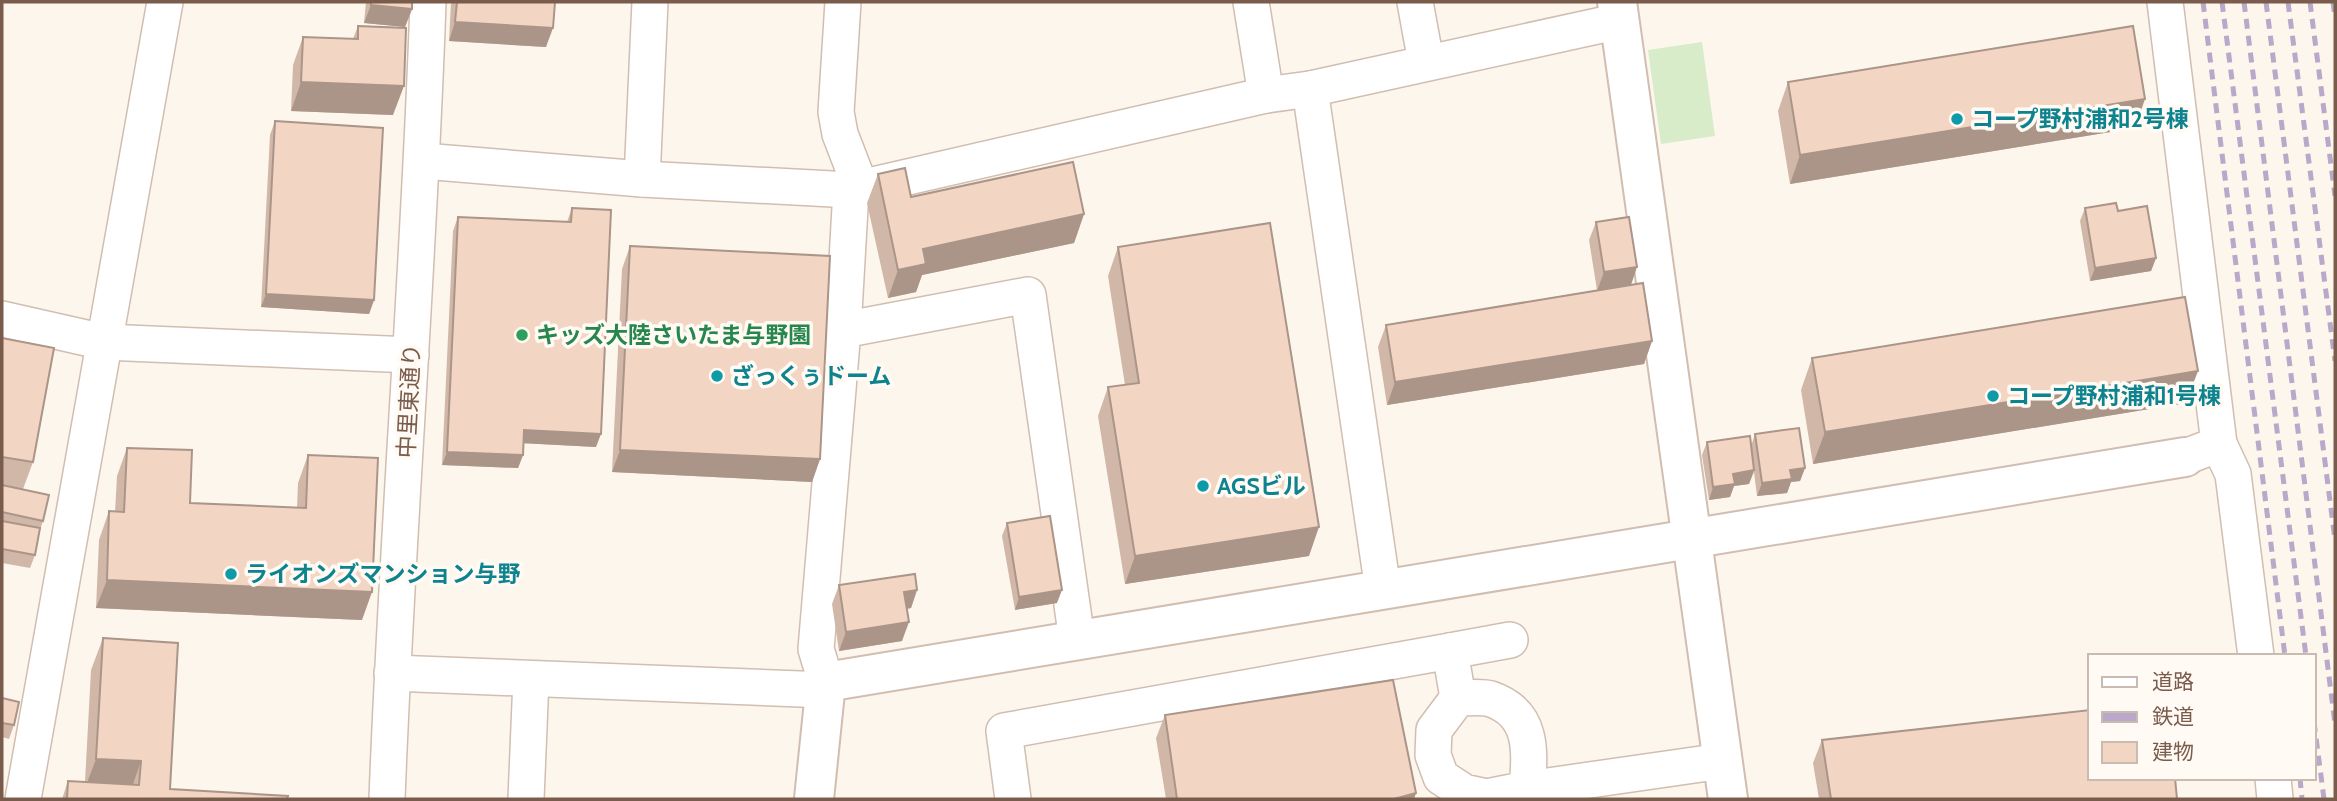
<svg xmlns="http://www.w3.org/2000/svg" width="2337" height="801" font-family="Cabin,'Noto Sans JP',sans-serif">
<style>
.green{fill:#d8ecc9}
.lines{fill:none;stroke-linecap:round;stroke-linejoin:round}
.minor-casing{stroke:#d1beb0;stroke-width:38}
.tertiary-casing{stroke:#d1beb0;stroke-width:42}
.minor{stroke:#fff;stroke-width:35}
.tertiary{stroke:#fff;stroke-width:38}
.rail{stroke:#b9a8c9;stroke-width:5;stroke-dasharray:10 7;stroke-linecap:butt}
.wall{fill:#d1b7a8}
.shaded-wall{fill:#aa9588}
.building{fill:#f3d5c3;stroke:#aa9588;stroke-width:2}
.culture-dot{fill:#0f9aa8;stroke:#fffaf3;stroke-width:2.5}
.leisure-dot{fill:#2e9e5b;stroke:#fffaf3;stroke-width:2.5}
.labels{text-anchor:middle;stroke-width:7;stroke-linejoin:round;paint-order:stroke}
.culture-label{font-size:23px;font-weight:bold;fill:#0d838f;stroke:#fffaf3;text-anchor:start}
.leisure-label{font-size:23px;font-weight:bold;fill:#27864d;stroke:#fffaf3;text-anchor:start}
.street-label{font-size:23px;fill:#7a5c4d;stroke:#fffaf3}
</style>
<rect width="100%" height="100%" fill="#fdf6ec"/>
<path class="green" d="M1702,42L1715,136L1661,144L1648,50Z"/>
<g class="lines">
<g class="minor-casing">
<g id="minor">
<path d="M1251,2L1266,95"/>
<path d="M1415,2L1426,62"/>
<path d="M2165,2L2219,444L2185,457"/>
<path d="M1310,89L1383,590"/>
<path d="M423,161L642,179L851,190L1266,95L1310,89L1620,21"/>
<path d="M642,179L650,2"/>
<path d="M2,319L104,342L411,355"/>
<path d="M843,330L1028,295L1077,640"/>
<path d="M2219,444L2233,474L2256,656"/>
<path d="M1450,651L1510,640"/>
<path d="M392,673L826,690"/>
<path d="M826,682L816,649L843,330L851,190L855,173L840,134L836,112L843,2"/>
<path d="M2273,778L2275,799"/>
<path d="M1527,789L1487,797L1464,792L1441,777L1433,755L1434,730L1458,698C1468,698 1482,696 1491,699C1534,714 1530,752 1527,789L1722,761"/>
<path d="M23,799L165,2"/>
<path d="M387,799C397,533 419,268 428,2"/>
<path d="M526,799L531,679"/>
<path d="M1013,799L1004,731L1450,651L1458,698"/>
</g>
</g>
<g class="tertiary-casing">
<g id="tertiary">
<path d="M1617,2L1728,799"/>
<path d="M814,799L826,682L2185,457"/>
</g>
</g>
<use href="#minor" class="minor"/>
<use href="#tertiary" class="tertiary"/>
<g class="rail">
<path d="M2203,2L2285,656"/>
<path d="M2222,2L2306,656"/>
<path d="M2244,2L2335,724"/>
<path d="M2266,2L2335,540"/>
<path d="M2288,2L2335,361"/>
<path d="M2310,2L2335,196"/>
<path d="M2333,2L2335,17"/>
<path d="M2314,722L2324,799"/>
<path d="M2300,778L2302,799"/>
</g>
</g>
<g class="wall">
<path d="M366,2H412V9L405,27L364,23Z"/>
<path d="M451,2H555L546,47L449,41Z"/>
<path d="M358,26L393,115L291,111L293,65L303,37L353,39Z"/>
<path d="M1788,82L2135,128L1790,184L1778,111Z"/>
<path d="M275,121L374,300L369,314L261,307L270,135Z"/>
<path d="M878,174L911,197L1084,214L1074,243L922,275L916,292L888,298L867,203Z"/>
<path d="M572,208L596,447L523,443V455L518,468L442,465L453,231L458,217L567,222Z"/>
<path d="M2085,208L2118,211L2156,258L2151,271L2090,281L2080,221Z"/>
<path d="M1596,222L1631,285L1652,341L1644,364L1387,405L1378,347L1386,325L1597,290L1589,240Z"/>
<path d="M630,246L820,459L812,482L612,472L622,269Z"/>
<path d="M1118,247L1309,556L1125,584L1098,416L1108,387L1125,385L1108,276Z"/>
<path d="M2,338L33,462L23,489L43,521L39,533L35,555L30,568L2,563Z"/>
<path d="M1812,358L2186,403L1813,464L1801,390Z"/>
<path d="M1755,434L1805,468L1800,481L1791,482L1787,493L1757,496L1754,472L1749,484L1734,486L1730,497L1709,500L1702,455L1707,442L1751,446Z"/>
<path d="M127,448L190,503L297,508L298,483L308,455L362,620L96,608L99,540L109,511L115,512L117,476Z"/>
<path d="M1007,523L1057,603L1015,610L1002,536Z"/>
<path d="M839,585L917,590L911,608L907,609L902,641L839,651L832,604Z"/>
<path d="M103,638L170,789L287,799H62L68,781L85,782L91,670Z"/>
<path d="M2,698L14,725L9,739L2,737Z"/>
<path d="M1165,715L1416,793L1414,799H1166L1156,738Z"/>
<path d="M1822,740L2177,799H1819L1813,763Z"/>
</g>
<g class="shaded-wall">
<path d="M371,5L412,9L405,27L364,23Z"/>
<path d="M455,22L553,28L546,47L449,41Z"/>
<path d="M301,82L404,86L393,115L291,111Z"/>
<path d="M2145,99L2135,128L1790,184L1800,155Z"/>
<path d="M1084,214L1074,243L922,275L916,292L888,298L898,270L923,249Z"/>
<path d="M2156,258L2151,271L2090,281L2095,268Z"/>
<path d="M1637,267L1631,285L1597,291L1604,272Z"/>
<path d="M266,294L374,300L369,314L261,307Z"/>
<path d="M1652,341L1644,364L1387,405L1395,382Z"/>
<path d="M2198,371L2186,403L1813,464L1825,432Z"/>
<path d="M524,430L601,434L596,447L519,443Z"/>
<path d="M620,450L820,459L812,482L612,472Z"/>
<path d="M447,452L523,455L518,468L442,465Z"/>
<path d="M1805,468L1800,481L1791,482L1787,493L1757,496L1762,483L1790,470Z"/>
<path d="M1754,470L1749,484L1734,486L1730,497L1709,500L1713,487L1733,474Z"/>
<path d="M1319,527L1309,556L1125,584L1135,556Z"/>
<path d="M107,580L372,592L362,620L96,608Z"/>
<path d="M917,590L911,608L898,610L904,592Z"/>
<path d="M1062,590L1057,603L1015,610L1019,597Z"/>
<path d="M909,622L902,641L839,651L846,632Z"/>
<path d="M96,759L141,761L130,793L84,791Z"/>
<path d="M1416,793L1414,799H1394Z"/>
</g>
<g class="building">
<path d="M371,2H412V9L371,5Z"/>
<path d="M457,2H555L553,28L455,22Z"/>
<path d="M358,26L406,28L404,86L301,82L303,37L358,39Z"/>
<path d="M2133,26L2145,99L1800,155L1788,82Z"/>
<path d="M275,121L383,128L374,300L266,294Z"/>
<path d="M1073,162L1084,214L923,249L926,264L898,270L878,174L905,168L911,197Z"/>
<path d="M2116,203L2118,211L2147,206L2156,258L2095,268L2085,208Z"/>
<path d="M572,208L611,210L601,434L524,430L523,455L447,452L458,217L571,222Z"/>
<path d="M1629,217L1637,267L1604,272L1596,222Z"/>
<path d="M1270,223L1319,527L1135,556L1108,387L1139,383L1118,247Z"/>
<path d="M630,246L830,256L820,459L620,450Z"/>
<path d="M1643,283L1652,341L1395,382L1386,325Z"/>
<path d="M2185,297L2198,371L1825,432L1812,358Z"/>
<path d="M2,338L54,348L33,462L2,457Z"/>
<path d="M1799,428L1805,468L1790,470L1792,479L1762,483L1755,434Z"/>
<path d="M1750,436L1754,470L1733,474L1735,484L1713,487L1707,442Z"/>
<path d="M127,448L192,450L190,503L306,508L308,455L378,458L372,592L107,580L109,511L124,512Z"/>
<path d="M2,485L49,495L43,521L2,512Z"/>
<path d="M1050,516L1062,590L1019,597L1007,523Z"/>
<path d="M2,521L40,528L35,555L2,549Z"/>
<path d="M915,574L917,590L904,592L909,622L846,632L839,585Z"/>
<path d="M103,638L178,643L170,789L288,796L287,799H67L68,781L139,785L141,761L96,759Z"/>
<path d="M1393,680L1416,793L1394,799H1177L1165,715Z"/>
<path d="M2,698L19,702L14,725L2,723Z"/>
<path d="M2090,710V778H2175L2177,799H1831L1822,740Z"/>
</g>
<g class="culture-dot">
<circle cx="1957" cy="119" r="7"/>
<circle cx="717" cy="376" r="7"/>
<circle cx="1993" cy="396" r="7"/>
<circle cx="1203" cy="486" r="7"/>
<circle cx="231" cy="574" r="7"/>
</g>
<circle class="leisure-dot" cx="522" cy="335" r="7"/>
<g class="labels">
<g class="culture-label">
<text x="1971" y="127">コープ野村浦和2号棟</text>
<text x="731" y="384">ざっくぅドーム</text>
<text x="2007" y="404">コープ野村浦和1号棟</text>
<text x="1217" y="494">AGSビル</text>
<text x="245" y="582">ライオンズマンション与野</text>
</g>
<g class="leisure-label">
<text x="536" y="343">キッズ大陸さいたま与野園</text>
</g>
<g class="street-label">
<text transform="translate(409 401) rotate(-87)" y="8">中里東通り</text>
</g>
</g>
<rect width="2337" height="801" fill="none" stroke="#7a5c4d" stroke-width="7"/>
<rect x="2088" y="654" width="228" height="126" fill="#fffaf3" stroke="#cabbb1" stroke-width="2"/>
<rect x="2102" y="677" width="35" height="10" fill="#ffffff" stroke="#cabbb1" stroke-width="2"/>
<text x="2152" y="689" font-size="21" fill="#7a5c4d">道路</text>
<rect x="2102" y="712" width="35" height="10" fill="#b9a8c9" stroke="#cabbb1" stroke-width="2"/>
<text x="2152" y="724" font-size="21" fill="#7a5c4d">鉄道</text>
<rect x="2102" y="742" width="35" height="21" fill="#f3d5c3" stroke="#cabbb1" stroke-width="2"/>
<text x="2152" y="759" font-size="21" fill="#7a5c4d">建物</text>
</svg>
